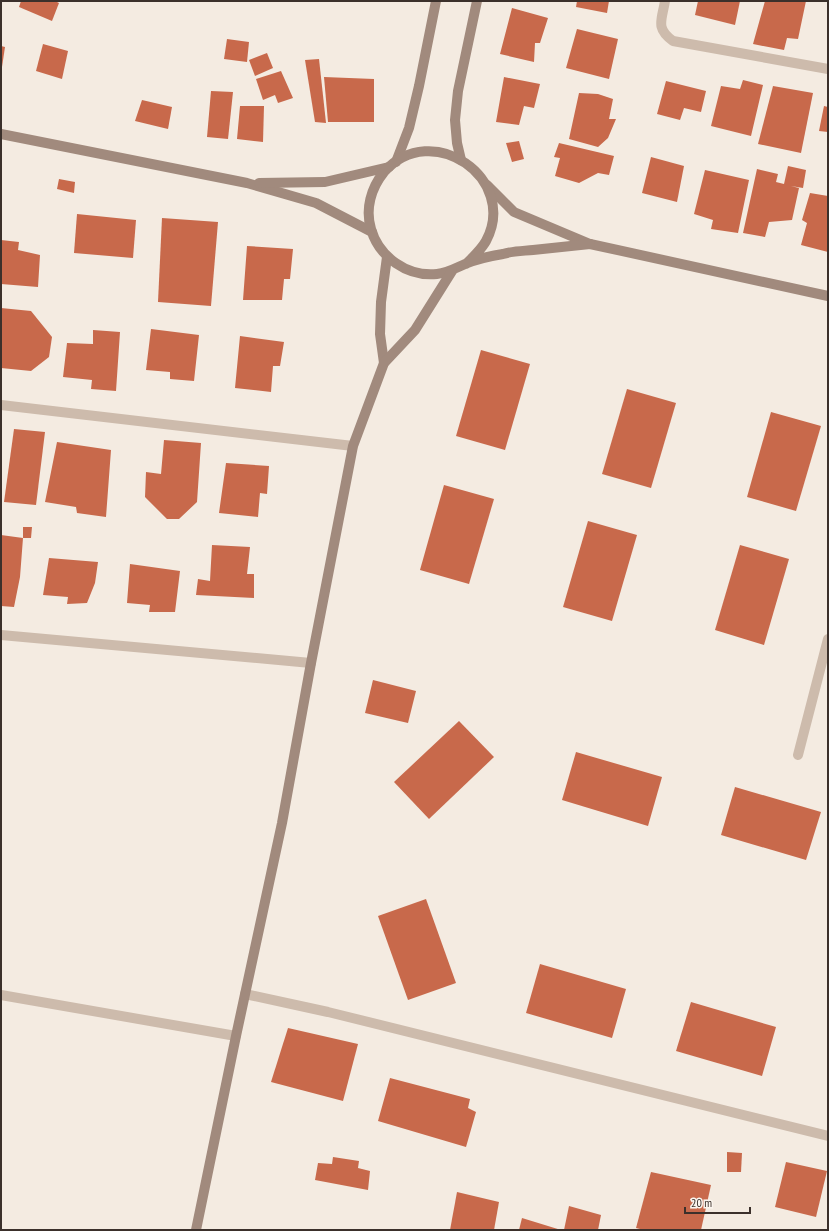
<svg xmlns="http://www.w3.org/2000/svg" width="829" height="1231" font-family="'PT Sans Narrow',sans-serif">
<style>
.building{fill:#c8694b}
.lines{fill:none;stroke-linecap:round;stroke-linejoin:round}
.street{stroke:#cdbbac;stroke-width:10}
.secondary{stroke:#a18a7d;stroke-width:10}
</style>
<rect width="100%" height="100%" fill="#f4ebe1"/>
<g class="building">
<path d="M21,1H55L59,3L52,21L19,7Z"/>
<path d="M577,1H609L607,13L576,7Z"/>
<path d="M698,1H740L735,25L695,15Z"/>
<path d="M765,1H806L798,39L787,38L784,50L753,44Z"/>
<path d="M512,8L548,18L540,43H535L534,62L500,54Z"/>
<path d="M577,29L618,39L609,79L566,68Z"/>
<path d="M227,39L249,42L247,62L224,59Z"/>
<path d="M43,44L68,51L62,79L36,71Z"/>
<path d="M1,46L5,47L2,67H1Z"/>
<path d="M267,53L273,68L255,76L249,60Z"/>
<path d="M319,59L326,123L315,122L305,60Z"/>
<path d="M281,71L293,98L278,103L275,95L263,100L256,79Z"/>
<path d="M324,77L374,79V122H328Z"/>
<path d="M504,77L540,84L534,108L524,106L519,125L496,122Z"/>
<path d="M743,80L763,85L751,136L711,126L721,86L740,89Z"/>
<path d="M666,81L706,91L701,112L684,108L680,120L657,114Z"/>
<path d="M773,86L813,93L801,153L758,144Z"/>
<path d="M211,91L233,92L228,139L207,137Z"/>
<path d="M579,93L598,94L613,99L609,119H616L608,138L598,147L569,139Z"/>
<path d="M142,100L172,107L168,129L135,121Z"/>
<path d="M240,106H264L263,142L237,139Z"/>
<path d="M824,106L828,107V132L819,131Z"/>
<path d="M519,141L524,159L512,162L506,143Z"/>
<path d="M559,143L614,156L609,175L598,173L579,183L555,176L560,158L554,157Z"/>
<path d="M651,157L684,166L677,202L642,193Z"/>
<path d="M788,166L806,170L803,188L791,186L799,188L792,220L769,222L765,237L743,233L757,169L778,174L776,182L784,184Z"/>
<path d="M705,170L749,180L738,233L711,229L713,220L694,214Z"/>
<path d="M59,179L75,182L74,193L57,189Z"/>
<path d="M810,193L828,196V252L801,245L807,223L802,220Z"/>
<path d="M77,214L136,220L133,258L74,253Z"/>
<path d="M162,218L218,222L211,306L158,302Z"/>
<path d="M1,240L19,242L18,250L40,255L38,287L1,284Z"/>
<path d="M247,246L293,249L290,279H284L282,300H243Z"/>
<path d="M1,308L31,311L52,337L49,357L31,371L1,368Z"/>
<path d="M151,329L199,335L194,381L170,379V372L146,370Z"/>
<path d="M93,330L120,332L116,391L91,389L92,380L63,377L67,343L93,344Z"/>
<path d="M240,336L284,342L280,366H273L271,392L235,388Z"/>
<path d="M481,350L530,364L505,450L456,436Z"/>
<path d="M627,389L676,403L651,488L602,474Z"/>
<path d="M771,412L821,426L796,511L747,497Z"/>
<path d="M14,429L45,432L36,505L4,502Z"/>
<path d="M164,440L201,443L197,502L179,519H167L145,497L146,472L161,474Z"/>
<path d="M57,442L111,450L106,517L77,513L76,507L45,502Z"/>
<path d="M226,463L269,466L267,494L260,493L258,517L219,513Z"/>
<path d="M444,485L494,499L469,584L420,570Z"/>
<path d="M588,521L637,535L612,621L563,607Z"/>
<path d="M23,527H32L31,538H23L20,577L14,607L1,606V535L23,538Z"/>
<path d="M212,545L250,547L247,574H254V598L196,595L198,579L210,581Z"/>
<path d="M740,545L789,559L764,645L715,630Z"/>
<path d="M49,558L98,562L95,583L87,603L67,604L68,597L43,595Z"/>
<path d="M130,564L180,571L175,612H149L150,605L127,603Z"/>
<path d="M373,680L416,691L408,723L365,713Z"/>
<path d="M459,721L494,757L429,819L394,782Z"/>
<path d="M576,752L662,777L648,826L562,800Z"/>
<path d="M735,787L821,812L806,860L721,835Z"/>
<path d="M426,899L456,983L408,1000L378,916Z"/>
<path d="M540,964L626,989L612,1038L526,1013Z"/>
<path d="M691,1002L776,1027L762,1076L676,1051Z"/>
<path d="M288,1028L358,1044L343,1101L271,1082Z"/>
<path d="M390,1078L470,1099L468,1108L476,1112L466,1147L378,1121Z"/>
<path d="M727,1152L742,1153L741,1172H727Z"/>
<path d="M333,1157L359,1161L358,1168L370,1171L368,1190L315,1180L318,1163L332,1164Z"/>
<path d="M786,1162L827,1171L816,1217L775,1207Z"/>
<path d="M651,1172L711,1185L701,1230H644L636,1228Z"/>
<path d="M457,1192L499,1202L494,1230H450Z"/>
<path d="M569,1206L601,1215L598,1230H564Z"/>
<path d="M522,1218L561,1230H519Z"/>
</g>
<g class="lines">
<g class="street">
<path d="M665,1C662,20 655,28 673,41L828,69"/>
<path d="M1,405L353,446"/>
<path d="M1,635L311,663"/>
<path d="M798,755L828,639"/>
<path d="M245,994L328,1012L828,1136"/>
<path d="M1,995L236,1036"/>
</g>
<g class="secondary">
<path d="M1,134L247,183L316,203L372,232"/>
<path d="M461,160L457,143L455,120L458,91L477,1"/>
<path d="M396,162L409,128L419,86L436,1"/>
<path d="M259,183L325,182L389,167"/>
<path d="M487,185L514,212L590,244L828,296"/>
<path d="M466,264C473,257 481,250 486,241C519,179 432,118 384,172C371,188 365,209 371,229C379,257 407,277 437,274C447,273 456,268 465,264C476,259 491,256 503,254C512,251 523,251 533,250C552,248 571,246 590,244"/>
<path d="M384,363L380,334L381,302L387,257"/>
<path d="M196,1230L236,1036L282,823L311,663L353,446L384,363L415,330L452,271"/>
</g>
</g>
<rect width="829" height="1231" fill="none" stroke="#3b302b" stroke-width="4"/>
<path d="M685 1207v6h65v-6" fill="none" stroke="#3b302b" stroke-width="2"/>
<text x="691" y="1207" font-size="12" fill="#3b302b" stroke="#fbf5ee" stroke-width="3" paint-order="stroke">20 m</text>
</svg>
